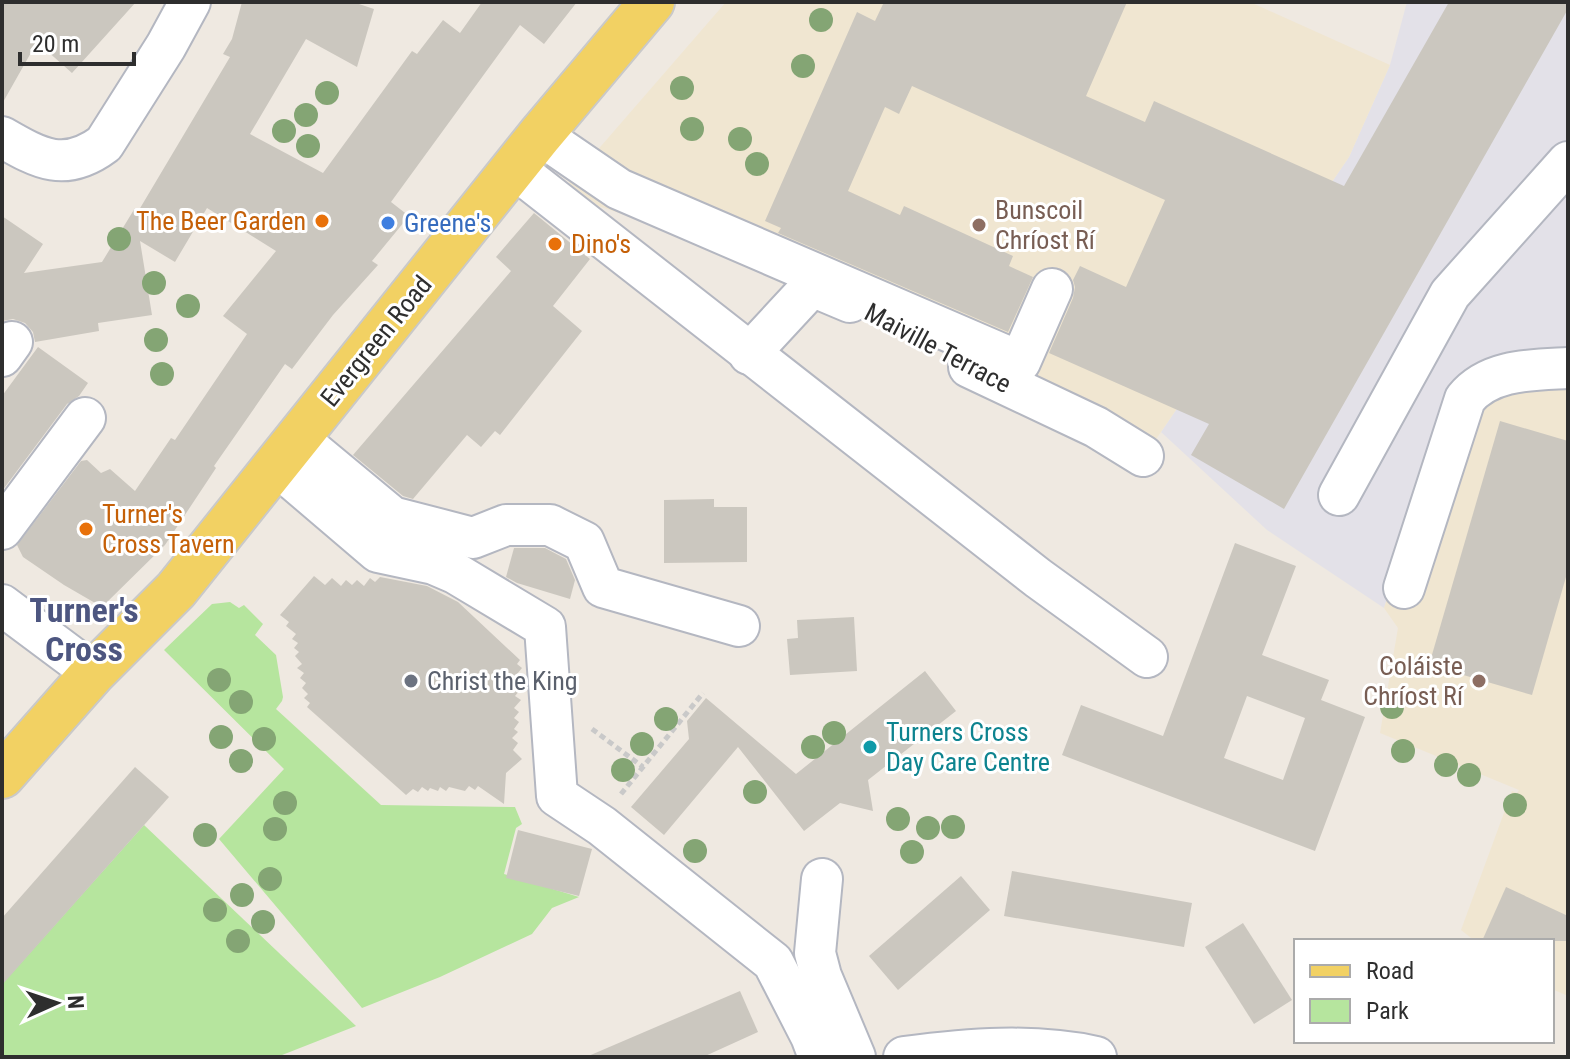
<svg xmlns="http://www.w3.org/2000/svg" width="1570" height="1059" font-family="'Roboto Condensed',sans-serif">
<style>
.industrial{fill:#e3e1e8}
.education{fill:#f0e6d1}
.green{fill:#b6e59e}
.building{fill:#cbc7bf;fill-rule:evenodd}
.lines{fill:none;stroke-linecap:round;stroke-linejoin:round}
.minor-casing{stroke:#b4b7c1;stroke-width:44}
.major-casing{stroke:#c9c9c9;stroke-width:48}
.path{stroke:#c9c9c9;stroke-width:5;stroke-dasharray:6 4;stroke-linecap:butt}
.minor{stroke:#fff;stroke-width:40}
.major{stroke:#f2d163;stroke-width:44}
.tree{fill:#84a574}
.food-dot{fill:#e8710a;stroke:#fff;stroke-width:3}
.shop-dot{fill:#3f7fe0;stroke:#fff;stroke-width:3}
.education-dot{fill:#8d6e63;stroke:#fff;stroke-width:3}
.worship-dot{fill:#6b7280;stroke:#fff;stroke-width:3}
.culture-dot{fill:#0f9aa8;stroke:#fff;stroke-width:3}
.labels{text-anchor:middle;stroke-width:6;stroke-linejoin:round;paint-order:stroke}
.education-label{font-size:26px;fill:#785e54;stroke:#fff;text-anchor:start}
.food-label{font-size:26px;fill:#c56008;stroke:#fff;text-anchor:start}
.shop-label{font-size:26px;fill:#366cbe;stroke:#fff;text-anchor:start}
.street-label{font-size:26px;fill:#2e2e2e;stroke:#fff}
.worship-label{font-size:26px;fill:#5b616d;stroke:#fff;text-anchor:start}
.culture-label{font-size:26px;fill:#0d838f;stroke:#fff;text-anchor:start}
.district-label{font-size:34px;font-weight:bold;fill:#4d5680;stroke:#fff}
</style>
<rect width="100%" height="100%" fill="#efe9e1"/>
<path class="industrial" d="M1407,2H1568V352L1459,379L1384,608L1267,530L1161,432L1349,157L1390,65Z"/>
<g class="education">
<path d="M726,2H1250L1390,65L1349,157L1150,448L839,286L598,206L569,183Z"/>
<path d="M1568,357V996L1552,989V941H1475L1461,930L1512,791L1517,793L1519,790L1380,733L1398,628L1384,608L1459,379Z"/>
</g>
<g class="green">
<path d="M230,602L239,608L244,605L263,624L255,635L276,655L283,697L282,701L276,709L381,805L515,807L522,824L516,828L504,874L579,897L552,908L532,934L440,977L362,1008L219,839L284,769L164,650L212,604Z"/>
<path d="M144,825L356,1026L277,1057H5L2,1054V984Z"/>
</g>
<g class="building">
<path d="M2,2H136L72,73L37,42L2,104Z"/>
<path d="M242,2H353L374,9L357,67L306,39L250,134L323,173L412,51L417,54L443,20L460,33L482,2H577L544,44L520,25L391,202L409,216L372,261L378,265L333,315L292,369L285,364L214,466L216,468L165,545L102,607L64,585L23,557L17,545L81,461L87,460L101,473L110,469L135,491L171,438L175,440L247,334L223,316L276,251L207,208L175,262L140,241L152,315L98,323L99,331L35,342L33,332L25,323L13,319L2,321V216L43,244L24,273L102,262L135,208L136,215L230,57L223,54L232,39Z"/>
<path d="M884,2H1127L1086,96L1145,122L1154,101L1344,186L1449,2H1568V9L1284,509L1191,455L1209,424L1049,353L1073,298L1075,287L1073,280L1080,266L1126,287L1165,200L912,86L899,114L885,107L848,191L900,215L904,206L1013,256L1009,266L1033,277L1008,332L778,233L781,228L765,221L857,12L875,21Z"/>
<path d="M534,213L590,259L553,306L582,331L500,435L495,431L481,447L467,435L413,499L403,496L353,455L511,271L496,257Z"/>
<path d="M38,347L88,383L79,396L67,404L2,491V396Z"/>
<path d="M1500,421L1568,441V570L1532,695L1429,665Z"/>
<path d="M714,499V507H747V562L664,563V500Z"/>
<path d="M1235,543L1296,566L1262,655L1329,680L1321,700L1365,717L1315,851L1062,755L1081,705L1163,736ZM1247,696L1305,718L1283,780L1224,758Z"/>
<path d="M514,548H545L566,559L575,580L570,599L517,583L506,577Z"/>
<path d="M314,576L325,585L332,578L341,586L346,580L352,585L357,580L364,586L370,578L375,582L380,577L427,586L458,602L520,660L517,664L522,668L517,674L522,678L515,685L521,689L515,696L521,700L514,708L519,712L514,718L519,722L514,729L518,732L512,738L518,743L513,750L522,759L506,773L504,804L478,786L475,790L469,786L465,791L449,787L446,791L440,787L438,791L430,788L428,791L422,787L418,792L413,789L406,795L307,707L310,703L304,698L308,694L302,688L306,683L300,678L304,673L297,668L302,664L295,656L299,652L294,648L298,643L292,639L296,634L286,626L289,622L280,615Z"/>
<path d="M854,617L857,671L790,675L787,639L798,638L797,620Z"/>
<path d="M925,671L956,711L868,780L873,811L840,803L804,831L738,747L664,835L631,807L689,739L687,721L706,698L796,774Z"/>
<path d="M135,767L169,797L2,985V918Z"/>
<path d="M518,830L592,849L579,896L506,878Z"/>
<path d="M1012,871L1192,903L1184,947L1004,916Z"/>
<path d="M961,876L990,910L898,990L869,956Z"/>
<path d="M1506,887L1568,916V941H1482Z"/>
<path d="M1243,923L1292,1000L1254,1024L1205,947Z"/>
<path d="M740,991L758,1032L703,1057H586Z"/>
</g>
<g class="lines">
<g class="minor-casing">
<g id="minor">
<path d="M540,135L619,189L1020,362L1052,289"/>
<path d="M2,137C40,159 65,173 104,144L166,46L190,2"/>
<path d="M514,168L1038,578L1147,657"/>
<path d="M749,354L812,286L850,302"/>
<path d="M2,356L12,342"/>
<path d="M969,367L1096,427L1143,456"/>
<path d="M298,439L392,517L473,538L506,525H550L584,542L603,587L739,626"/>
<path d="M276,465L378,552L434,564L455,573L545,627L557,796L602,826L773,962L811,1036L819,1057"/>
<path d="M1339,495L1450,294L1568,162"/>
<path d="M2,529L85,418"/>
<path d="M1404,588L1465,399C1489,369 1532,370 1568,368"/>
<path d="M2,605L93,673"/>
<path d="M822,879L815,953L821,976L855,1057"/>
<path d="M904,1057C967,1049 1033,1043 1096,1057"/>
</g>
</g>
<g class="major-casing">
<path id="major" d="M2,776L93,673L176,590L540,135L652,2"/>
</g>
<g class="path">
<path d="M592,729L643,767"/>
<path d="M621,794L703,693"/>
</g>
<use href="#minor" class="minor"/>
<use href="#major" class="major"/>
</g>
<g class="tree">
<circle cx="821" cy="20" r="12"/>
<circle cx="803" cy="66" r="12"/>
<circle cx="682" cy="88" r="12"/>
<circle cx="327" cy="93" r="12"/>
<circle cx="306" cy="115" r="12"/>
<circle cx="692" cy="129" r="12"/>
<circle cx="284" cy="131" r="12"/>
<circle cx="740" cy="139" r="12"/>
<circle cx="308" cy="146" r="12"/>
<circle cx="757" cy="164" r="12"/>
<circle cx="119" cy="239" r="12"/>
<circle cx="154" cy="283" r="12"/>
<circle cx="188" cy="306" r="12"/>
<circle cx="156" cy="340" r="12"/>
<circle cx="162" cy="374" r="12"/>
<circle cx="219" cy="680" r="12"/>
<circle cx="241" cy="702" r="12"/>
<circle cx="1392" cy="707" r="12"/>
<circle cx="666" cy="719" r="12"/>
<circle cx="834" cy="733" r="12"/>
<circle cx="221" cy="737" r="12"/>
<circle cx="264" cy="739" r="12"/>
<circle cx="642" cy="744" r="12"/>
<circle cx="813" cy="747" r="12"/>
<circle cx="1403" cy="751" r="12"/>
<circle cx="241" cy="761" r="12"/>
<circle cx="1446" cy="765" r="12"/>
<circle cx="623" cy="770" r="12"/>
<circle cx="1469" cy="775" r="12"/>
<circle cx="755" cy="792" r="12"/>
<circle cx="285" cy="803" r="12"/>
<circle cx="1515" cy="805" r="12"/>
<circle cx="898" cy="819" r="12"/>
<circle cx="953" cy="827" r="12"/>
<circle cx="928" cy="828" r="12"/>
<circle cx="275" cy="829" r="12"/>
<circle cx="205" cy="835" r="12"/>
<circle cx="695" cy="851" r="12"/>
<circle cx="912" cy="852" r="12"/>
<circle cx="270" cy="879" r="12"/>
<circle cx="242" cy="895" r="12"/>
<circle cx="215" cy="910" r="12"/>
<circle cx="263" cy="922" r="12"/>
<circle cx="238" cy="941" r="12"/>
</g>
<g class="food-dot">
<circle cx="322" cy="221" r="8"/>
<circle cx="555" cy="244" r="8"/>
<circle cx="86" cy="529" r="8"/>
</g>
<circle class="shop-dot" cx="388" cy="223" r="8"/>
<g class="education-dot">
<circle cx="979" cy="225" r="8"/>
<circle cx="1479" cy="681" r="8"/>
</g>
<circle class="worship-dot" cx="411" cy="681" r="8"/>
<circle class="culture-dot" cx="870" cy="747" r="8"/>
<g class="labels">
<g class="education-label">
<text x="995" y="219">Bunscoil<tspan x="995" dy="30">Chríost Rí</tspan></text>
<text x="1463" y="675" text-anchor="end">Coláiste<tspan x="1463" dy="30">Chríost Rí</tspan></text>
</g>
<g class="food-label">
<text x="306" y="230" text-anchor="end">The Beer Garden</text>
<text x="571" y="253">Dino's</text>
<text x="102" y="523">Turner's<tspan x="102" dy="30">Cross Tavern</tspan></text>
</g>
<g class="shop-label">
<text x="404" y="232">Greene's</text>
</g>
<g class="street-label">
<text transform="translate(376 341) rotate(-51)" y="9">Evergreen Road</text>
<text transform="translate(938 348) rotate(28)" y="9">Maiville Terrace</text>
</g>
<g class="worship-label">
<text x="427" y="690">Christ the King</text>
</g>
<g class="culture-label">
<text x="886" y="741">Turners Cross<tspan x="886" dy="30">Day Care Centre</tspan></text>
</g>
<g class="district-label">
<text x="84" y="622">Turner's<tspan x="84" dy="39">Cross</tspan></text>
</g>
</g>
<rect width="1570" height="1059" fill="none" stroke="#2e2e2e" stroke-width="8"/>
<rect x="1294" y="939" width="260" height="104" fill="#ffffff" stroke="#ababab" stroke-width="2"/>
<rect x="1310" y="965" width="40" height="12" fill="#f2d163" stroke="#ababab" stroke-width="2"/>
<text x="1366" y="979" font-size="24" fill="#2e2e2e">Road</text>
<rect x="1310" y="999" width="40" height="24" fill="#b6e59e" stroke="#ababab" stroke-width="2"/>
<text x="1366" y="1019" font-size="24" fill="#2e2e2e">Park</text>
<g transform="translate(56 1003) rotate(87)" stroke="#ffffff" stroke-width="6" paint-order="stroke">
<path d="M0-6L14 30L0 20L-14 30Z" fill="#2e2e2e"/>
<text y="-12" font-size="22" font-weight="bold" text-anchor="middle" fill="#2e2e2e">N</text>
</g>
<path d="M20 52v12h114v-12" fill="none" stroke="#2e2e2e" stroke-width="4"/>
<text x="32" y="52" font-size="24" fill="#2e2e2e" stroke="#ffffff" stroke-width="6" paint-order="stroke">20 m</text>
</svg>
